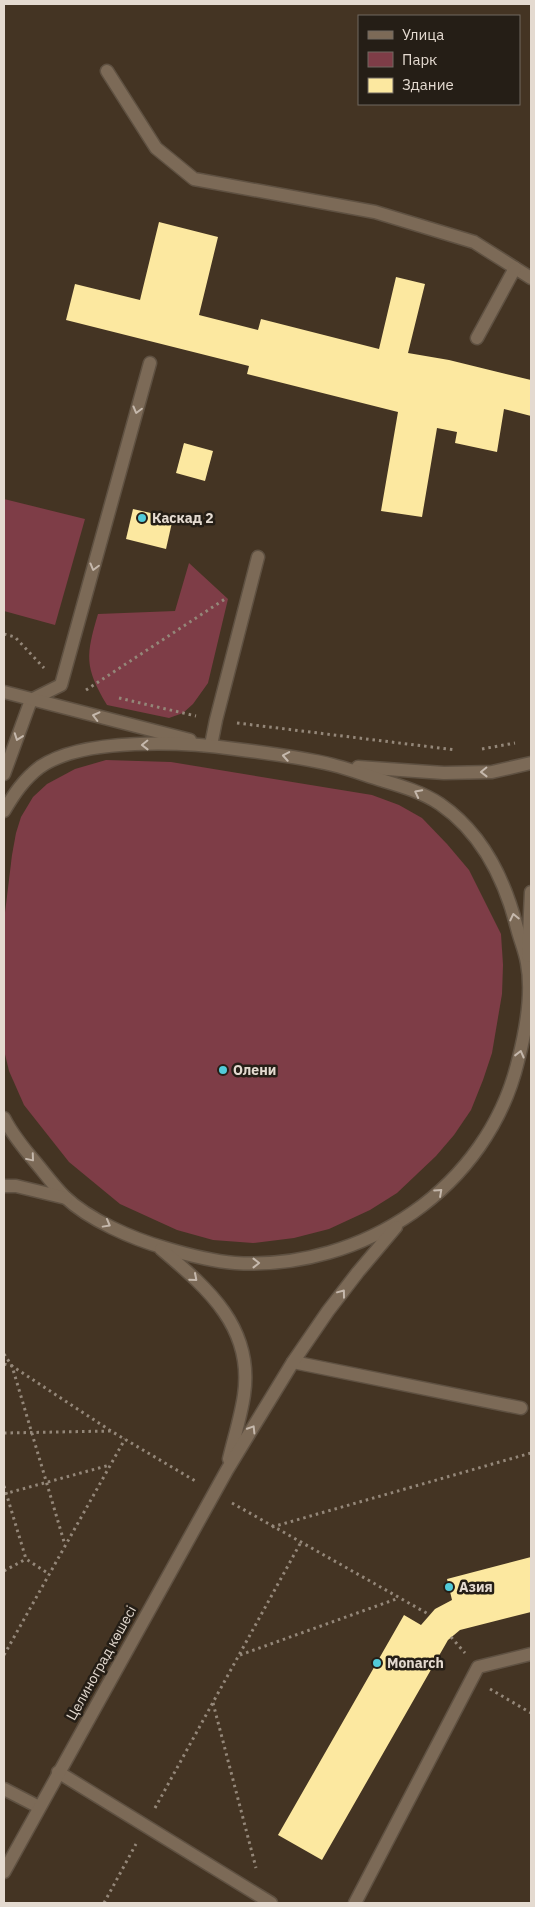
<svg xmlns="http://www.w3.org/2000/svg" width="535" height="1907" font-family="'IBM Plex Sans',sans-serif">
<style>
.green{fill:#7e3d47}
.building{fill:#fce8a0}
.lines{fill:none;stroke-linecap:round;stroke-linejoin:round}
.lane-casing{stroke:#5f5142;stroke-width:15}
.secondary-casing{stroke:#5f5142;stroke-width:15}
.path{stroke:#948779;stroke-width:3;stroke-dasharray:2.5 4;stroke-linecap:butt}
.lane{stroke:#7c6a57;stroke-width:12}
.secondary{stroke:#7c6a57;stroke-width:12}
.oneway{stroke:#c5b8ac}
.poi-dot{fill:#52cbd9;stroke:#251e16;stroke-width:2}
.labels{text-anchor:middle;stroke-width:5;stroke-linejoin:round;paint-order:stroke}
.poi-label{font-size:14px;font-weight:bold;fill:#e4dad0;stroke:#251e16;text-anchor:start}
.street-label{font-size:14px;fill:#e4dad0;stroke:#251e16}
</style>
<rect width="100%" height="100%" fill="#443423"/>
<g class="green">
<path d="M4,499L85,519L55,625L4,611Z"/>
<path d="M189,563L228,599L208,683L193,704L183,713L169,718L107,705C84,667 86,655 98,614L175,611Z"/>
<path d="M106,760L171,762L372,795L399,805L422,818L447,844L469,870L501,934L503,965L502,994L492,1053L483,1080L471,1110L454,1135L436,1156L397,1193L370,1210L329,1229L294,1238L253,1243L213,1240L177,1230L120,1204L69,1162L24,1105L9,1071L4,1050V921L12,855L16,833L21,817L33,797L47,784L75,769Z"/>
</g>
<g class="building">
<path d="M159,222L218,237L199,315L258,330L261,319L379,349L396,277L425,284L408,353L449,360L531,380V416L504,409L497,452L455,443L457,432L437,428L422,517L381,511L398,412L247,374L249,366L66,320L75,284L140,300Z"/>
<path d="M184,443L213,451L205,481L176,473Z"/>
<path d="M133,509L173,518L166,549L126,539Z"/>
<path d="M531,1557V1612L460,1630L448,1640L322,1860L278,1835L404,1615L421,1625L435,1609L452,1600L447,1579Z"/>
</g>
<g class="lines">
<g class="lane-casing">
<g id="lane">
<path d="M107,71L156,148L194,179L375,212L474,242L531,278"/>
<path d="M477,338L515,268"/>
<path d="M211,745L216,720L258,557"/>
<path d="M4,774L31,700L61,685L150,363"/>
<path d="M293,1362L521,1408"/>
<path d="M58,1772L271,1903"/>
<path d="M4,1789L39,1807"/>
<path d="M355,1903L478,1667L531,1654"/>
</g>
</g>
<g class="secondary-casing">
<g id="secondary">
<path d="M4,692L190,740"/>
<path d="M358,767L444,773L492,772L531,763"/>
<path d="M4,811C14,794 24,779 40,767C83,737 184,742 235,749C268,753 301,757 333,765C349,769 365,775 381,780C401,786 422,792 440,804C482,833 505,880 517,928C520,940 525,951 527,963C533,994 526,1030 518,1061C488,1187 363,1271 235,1263C211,1261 188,1255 165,1248C133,1239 89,1220 65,1197C55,1187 46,1175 37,1164C25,1150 12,1134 4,1118"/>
<path d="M528,956L531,892"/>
<path d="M4,1186H16L66,1198"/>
<path d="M161,1249C207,1288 254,1327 244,1395C241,1416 234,1438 229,1459"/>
<path d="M4,1872L227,1470L293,1362L328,1311L358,1272L396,1227"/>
</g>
</g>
<g class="path">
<path d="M4,634L15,637L44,668"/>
<path d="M86,690L225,599"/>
<path d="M119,698L196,716"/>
<path d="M237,723L456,750"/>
<path d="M482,749L515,743"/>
<path d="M4,1354L12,1366L111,1431L197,1482"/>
<path d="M4,1364L12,1366L65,1545"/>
<path d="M4,1433L111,1431"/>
<path d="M4,1486L26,1559L49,1574"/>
<path d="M4,1494L110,1465"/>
<path d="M232,1503L430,1615"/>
<path d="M272,1527L531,1453"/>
<path d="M4,1571L26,1559"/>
<path d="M451,1637L465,1653"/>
<path d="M4,1655L125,1439"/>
<path d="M240,1655L399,1598"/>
<path d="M490,1689L531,1713"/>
<path d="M213,1703L256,1868"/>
<path d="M155,1808L301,1542"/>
<path d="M104,1903L136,1844"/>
</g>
<use href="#lane" class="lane"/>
<use href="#secondary" class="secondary"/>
</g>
<defs><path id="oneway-chevron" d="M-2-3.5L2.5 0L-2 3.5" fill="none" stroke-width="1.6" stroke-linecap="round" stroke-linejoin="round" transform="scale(1.25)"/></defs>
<g class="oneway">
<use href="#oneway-chevron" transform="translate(137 410) rotate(105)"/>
<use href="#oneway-chevron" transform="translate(94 567) rotate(105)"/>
<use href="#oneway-chevron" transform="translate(96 716) rotate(-166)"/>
<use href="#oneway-chevron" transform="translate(18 737) rotate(110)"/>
<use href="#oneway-chevron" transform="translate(145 745) rotate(179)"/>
<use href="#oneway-chevron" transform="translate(286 756) rotate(-170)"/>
<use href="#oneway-chevron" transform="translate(484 772) rotate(179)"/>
<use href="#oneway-chevron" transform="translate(418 793) rotate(-153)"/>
<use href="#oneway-chevron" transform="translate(514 917) rotate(-103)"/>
<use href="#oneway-chevron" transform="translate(520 1054) rotate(-76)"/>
<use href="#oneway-chevron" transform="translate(31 1158) rotate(50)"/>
<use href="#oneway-chevron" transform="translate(439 1192) rotate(-42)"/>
<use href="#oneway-chevron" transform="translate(107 1224) rotate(29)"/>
<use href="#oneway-chevron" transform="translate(256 1263)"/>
<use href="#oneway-chevron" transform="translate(194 1278) rotate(41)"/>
<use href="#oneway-chevron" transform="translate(342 1293) rotate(-53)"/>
<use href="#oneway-chevron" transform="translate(252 1429) rotate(-58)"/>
</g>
<g class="poi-dot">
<circle cx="142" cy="518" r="5"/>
<circle cx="223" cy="1070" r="5"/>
<circle cx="449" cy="1587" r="5"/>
<circle cx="377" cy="1663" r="5"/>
</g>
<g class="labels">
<g class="poi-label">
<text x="152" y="523">Каскад 2</text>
<text x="233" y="1075">Олени</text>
<text x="459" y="1592">Азия</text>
<text x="387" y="1668">Monarch</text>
</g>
<g class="street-label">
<text transform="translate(101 1663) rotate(-61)" y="5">Целиноград көшесі</text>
</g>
</g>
<rect width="535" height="1907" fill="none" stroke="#e4dad0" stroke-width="10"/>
<rect x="358" y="15" width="162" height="90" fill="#251e16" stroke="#716960"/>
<rect x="368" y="31" width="25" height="8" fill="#7c6a57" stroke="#716960"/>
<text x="402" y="40" font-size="15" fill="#e4dad0">Улица</text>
<rect x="368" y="52" width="25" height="15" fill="#7e3d47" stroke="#716960"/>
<text x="402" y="65" font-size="15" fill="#e4dad0">Парк</text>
<rect x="368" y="78" width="25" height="15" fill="#fce8a0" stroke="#716960"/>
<text x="402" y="90" font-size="15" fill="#e4dad0">Здание</text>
</svg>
